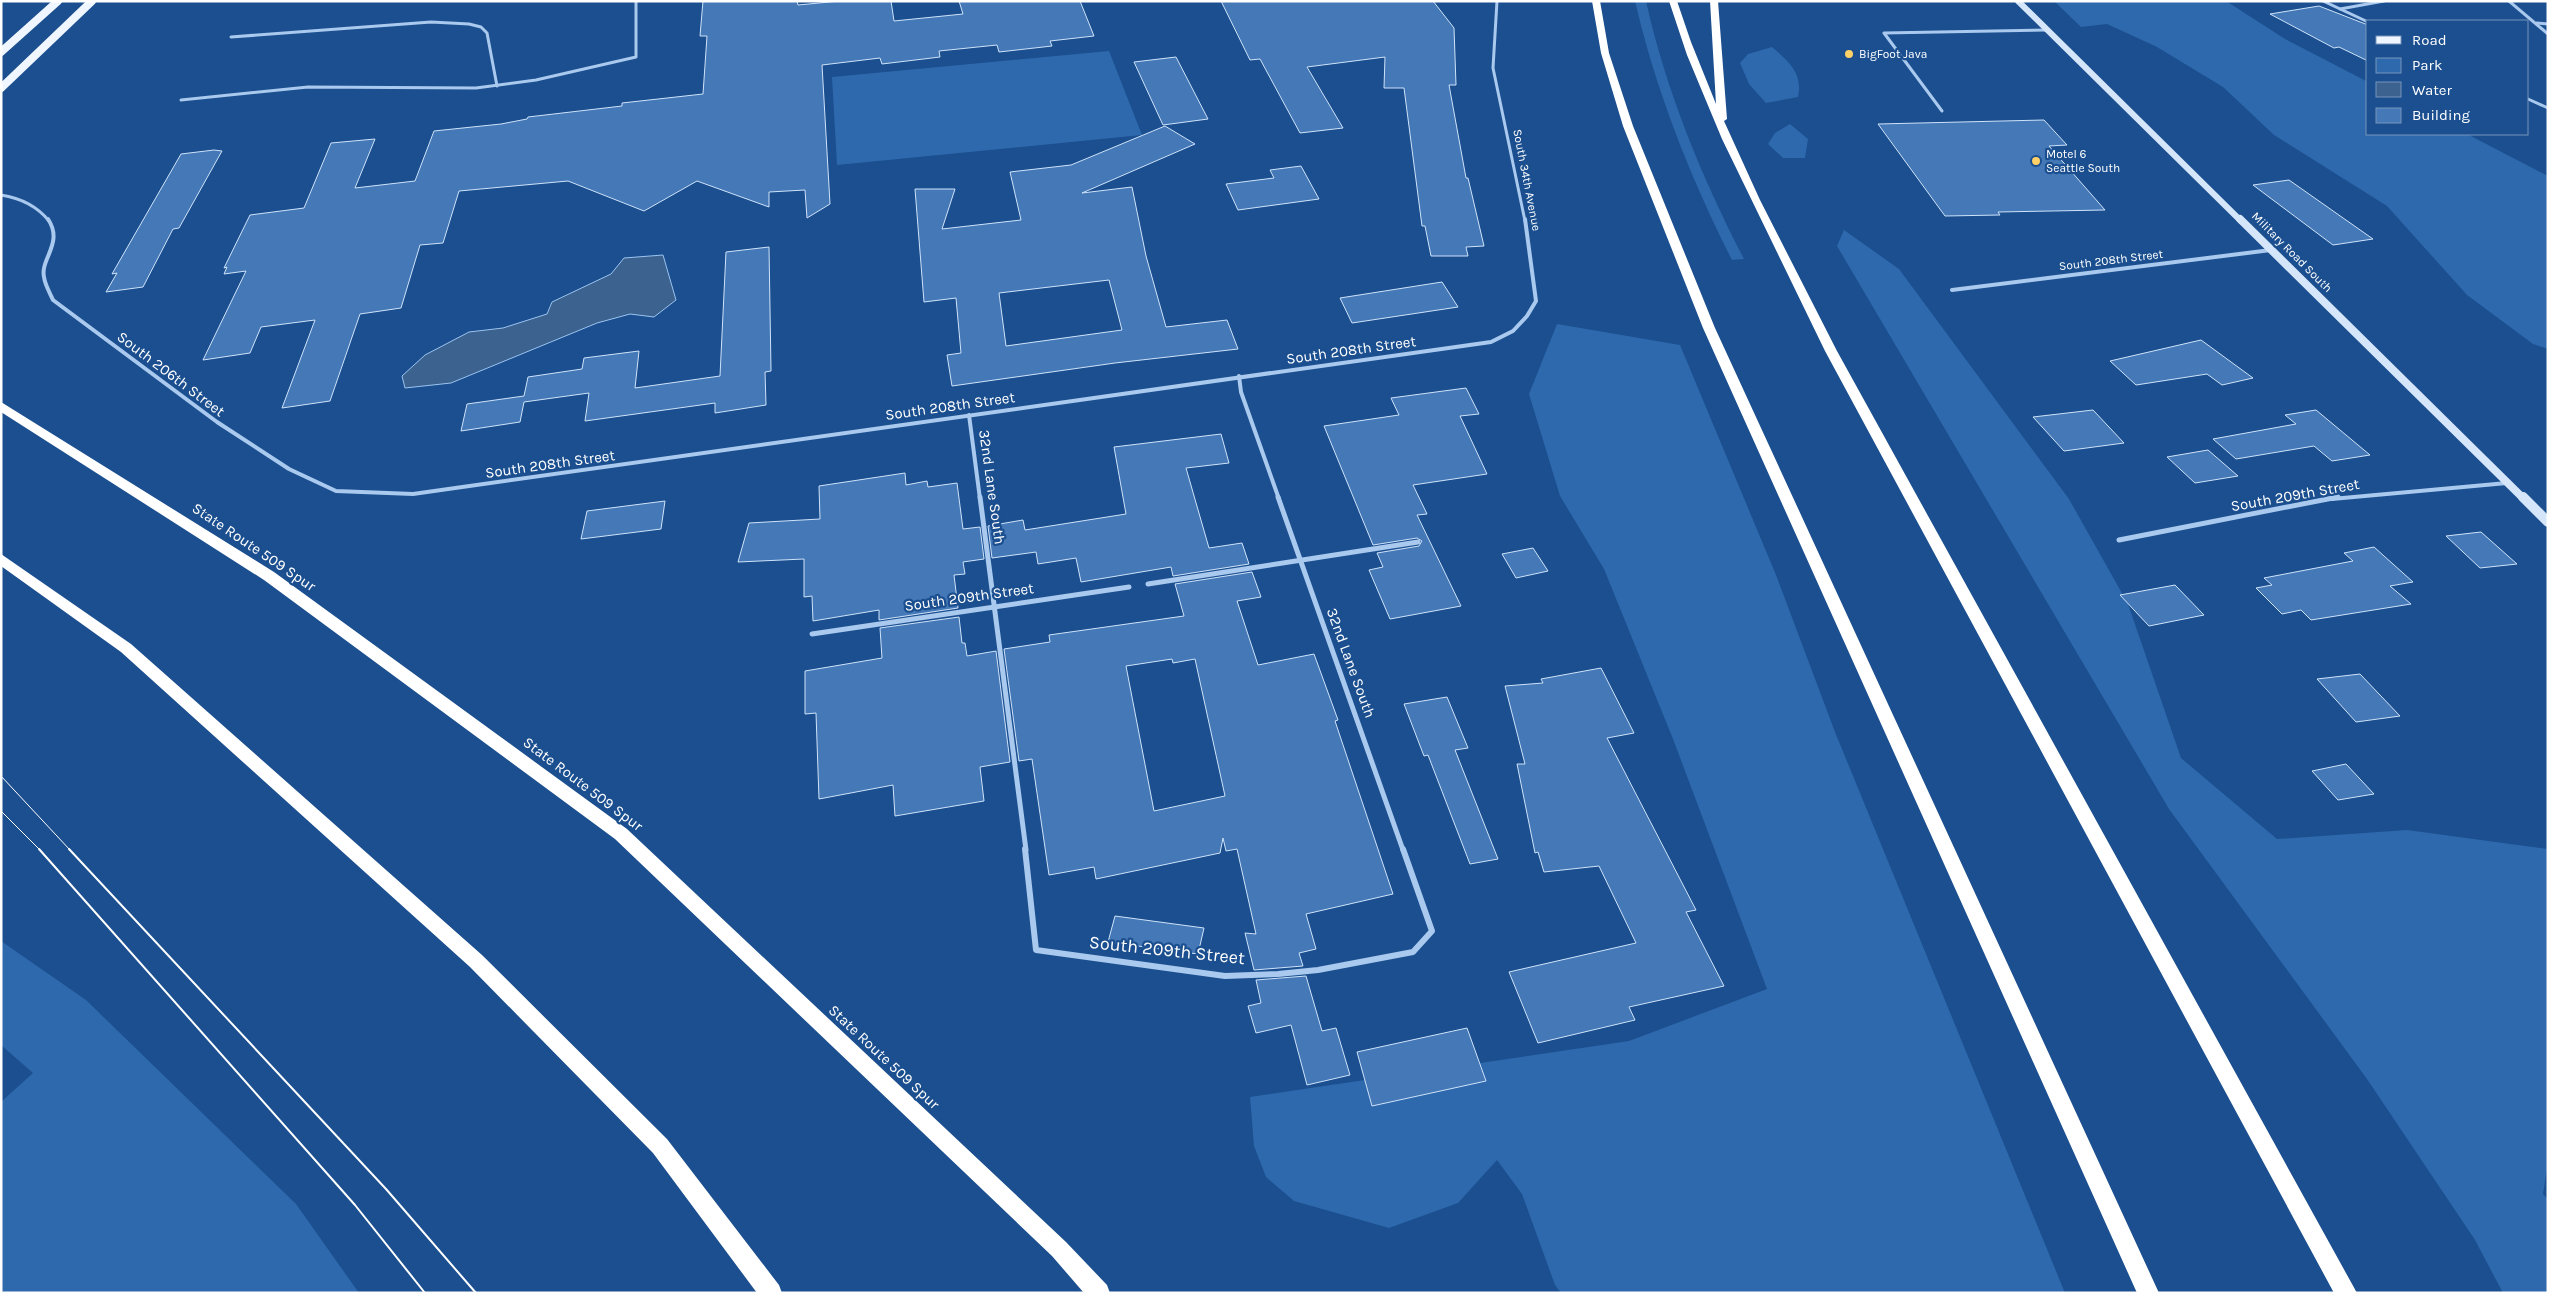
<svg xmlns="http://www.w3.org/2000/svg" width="2549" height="1294" font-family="Karla,sans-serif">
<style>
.green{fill:#2e69ad}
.water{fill:#3c6290;stroke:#9cc4f0}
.building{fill:#4478b7;stroke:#cfe3fa;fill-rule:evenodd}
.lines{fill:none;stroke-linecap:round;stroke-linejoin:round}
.street-far3{stroke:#a9c9ee;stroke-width:3}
.street-far2{stroke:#a9c9ee;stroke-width:4}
.street-far1{stroke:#a9c9ee;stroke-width:5}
.street{stroke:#a9c9ee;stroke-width:6}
.secondary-far2{stroke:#d6e6fa;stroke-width:6}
.secondary-far1{stroke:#d6e6fa;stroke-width:8}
.secondary{stroke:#d6e6fa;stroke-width:10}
.primary{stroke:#f0f6ff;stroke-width:8}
.highway{fill:#fff;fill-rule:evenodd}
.tram-far1{stroke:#fff;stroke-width:1}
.tram{stroke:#fff;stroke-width:2}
.poi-dot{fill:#ffd166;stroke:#1b4f8f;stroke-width:2}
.labels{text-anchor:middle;stroke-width:4.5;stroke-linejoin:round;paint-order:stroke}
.far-poi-label{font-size:12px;fill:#fff;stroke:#1b4f8f;text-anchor:start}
.far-street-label{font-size:12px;fill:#fff;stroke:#1b4f8f}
.street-label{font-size:15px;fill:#fff;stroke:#1b4f8f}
.near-street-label{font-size:18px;fill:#fff;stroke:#1b4f8f}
</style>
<rect width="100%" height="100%" fill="#1b4f8f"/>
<g class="green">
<path d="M1635,1H1646C1666,91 1702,178 1744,259L1732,260C1690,177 1656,91 1635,1Z"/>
<path d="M2054,1H2226L2285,39L2368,82V134H2467L2548,176V349L2533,344L2467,295L2387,206L2274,135L2223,87L2157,47L2107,24L2081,27Z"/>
<path d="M1772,47C1789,62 1803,73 1798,97L1766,103L1749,84L1740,63L1748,54Z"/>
<path d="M1109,51L1142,135L837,165L832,77Z"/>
<path d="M1790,124L1808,139L1805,158H1783L1768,144L1775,133Z"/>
<path d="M1844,230L1899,269L2069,499L2128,604L2181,758L2277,839L2407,830L2548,849V1162L2543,1194L2548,1199V1293H2503L2475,1240L2367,1079L2169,809L1837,246Z"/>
<path d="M1557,324L1680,345L1776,575L1835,732L2065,1293H1561L1555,1285L1522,1194L1497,1160L1458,1203L1389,1228L1294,1201L1266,1177L1254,1146L1250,1097L1629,1041L1767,989L1673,739L1604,569L1560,496L1529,394Z"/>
<path d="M1,941L86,1000L296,1204L359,1293H1V1102L33,1073L1,1045Z"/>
</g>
<path class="water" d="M663,255L676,300L654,317L630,314L597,323L451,383L405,388L402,376L425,355L469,332L503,328L547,314L552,302L611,274L624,258Z"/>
<g class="building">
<path d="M703,1H797L798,5L840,1H891L894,21L963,14L959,1H1080L1094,36L1050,41L1052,46L999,52L997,45L939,51L940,57L882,64L880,58L822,65L830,204L807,218L805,190L769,192V207L697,181L644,211L568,181L459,191L443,243L420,245L401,308L360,314L330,401L282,408L315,320L261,327L250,353L203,360L246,271L224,274L227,267L224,268L250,215L304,208L331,143L375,139L355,188L415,181L434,131L501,124L527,119L528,117L622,106V103L703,94L707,36H700Z"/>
<path d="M1221,1H1433L1454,28L1456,85H1449L1466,178H1468L1484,246L1466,247L1468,256H1431L1425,226H1422L1404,88H1384L1385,57L1307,67L1343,128L1300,133L1260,59L1250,60Z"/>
<path d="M2319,6L2368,25V61L2339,47L2334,48L2270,14Z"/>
<path d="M1176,57L1208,119L1163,125L1134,62Z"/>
<path d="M2044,120L2067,145L2049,146L2105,210L1998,212L2000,215L1945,216L1878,124Z"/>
<path d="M1165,126L1195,144L1082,193L1132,187L1146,256L1166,327L1227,320L1238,349L1115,363L952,386L947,355L961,353L956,298L924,302L915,189H955L942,229L1021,220L1010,172L1071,165ZM1109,280L1122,330L1006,346L999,293Z"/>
<path d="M214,150L222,151L179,228L173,229L143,287L106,292L117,273L112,274L181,154Z"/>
<path d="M1301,166L1319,199L1238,210L1226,184L1274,178L1270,170Z"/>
<path d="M2289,180L2373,239L2333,245L2253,185Z"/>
<path d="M769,247L771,371L765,372L766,405L715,413V403L585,421L589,393L524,402L520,422L461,431L467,404L524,396L528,377L582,369L584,358L639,351L635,388L720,376L726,252Z"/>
<path d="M1442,282L1458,307L1352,323L1340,298Z"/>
<path d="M2201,340L2253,378L2222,385L2207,374L2136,385L2110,361Z"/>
<path d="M1466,388L1479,414L1460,416L1487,474L1413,485L1427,514L1417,515L1461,606L1390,619L1369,570L1383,567L1377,553L1419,546L1422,541L1417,538L1373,545L1324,426L1399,415L1391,398Z"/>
<path d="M2093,410L2124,443L2064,451L2033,417Z"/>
<path d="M2316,410L2370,455L2332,461L2314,446L2236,459L2213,439L2296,424L2285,415Z"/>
<path d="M1221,434L1229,463L1186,468L1209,548L1242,543L1249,564L1173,576L1171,567L1081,582L1076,558L1038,564L1036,552L992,558L988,526L1023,520L1025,530L1126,514L1114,447Z"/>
<path d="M2208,450L2238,476L2195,483L2167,457Z"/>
<path d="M905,473L906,485L927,481L928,487L957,483L963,529L980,527L984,559L963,562L965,574L954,575L958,608L879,620V610L813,621L812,596L804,597V559L738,562L749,523L820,519L819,486Z"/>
<path d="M665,501L661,529L581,539L587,511Z"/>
<path d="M2481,532L2517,564L2480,568L2446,536Z"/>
<path d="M2374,547L2413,582L2390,586L2411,604L2311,620L2301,610L2282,614L2256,588L2272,585L2264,578L2353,561L2344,553Z"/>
<path d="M1533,548L1548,571L1516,578L1502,554Z"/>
<path d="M1252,572L1261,597L1237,601L1258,665L1314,654L1338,720L1335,721L1393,894L1306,914L1316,949L1299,953L1303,966L1254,970L1245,933L1256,934L1237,849L1226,851L1223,838L1220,853L1096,879L1094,867L1049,875L1032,759L1019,761L1004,649L1050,642L1049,635L1184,616L1175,584ZM1172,659L1173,663L1195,659L1225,796L1154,811L1126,666Z"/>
<path d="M2175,585L2204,615L2149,626L2120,595Z"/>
<path d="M959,617L962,643H965L967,656L996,651L1010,762L980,767L984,801L895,816L893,785L819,799L816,713L805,714V671L882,658L880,628Z"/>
<path d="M1601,668L1634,733L1607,738L1696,910L1686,912L1724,986L1629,1007L1635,1020L1538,1043L1509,972L1636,943L1599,866L1544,872L1538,852L1535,853L1517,764H1525L1505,686L1543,683L1541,679Z"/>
<path d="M2360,674L2400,716L2356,722L2317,679Z"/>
<path d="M1447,697L1468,748L1455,750L1498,859L1470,864L1428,755L1424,756L1404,704Z"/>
<path d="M2346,764L2374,794L2338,800L2312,771Z"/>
<path d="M1115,916L1204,928L1198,954L1108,942Z"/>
<path d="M1306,976L1322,1031L1336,1028L1350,1075L1307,1085L1291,1025L1256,1033L1248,1006L1261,1003L1256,980Z"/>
<path d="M1467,1028L1486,1081L1372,1106L1357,1052Z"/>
</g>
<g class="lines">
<g class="street-far3">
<path d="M1497,1L1493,68L1525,221"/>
<path d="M2323,1L2368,22"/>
<path d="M2509,1L2548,34"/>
<path d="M2340,9L2384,1"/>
<path d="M2537,23L2548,24"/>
<path d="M231,37L431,22L469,24L481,27L487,33L497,86"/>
<path d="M2528,99L2548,108"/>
<path d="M181,100L308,87L476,88L536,80L636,57V1"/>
<path d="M1942,111L1884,33L2048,30"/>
<path d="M1,195C20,198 37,206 49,221"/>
</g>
<g class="street-far2">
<path d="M48,219C64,243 40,259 44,277C45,285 50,293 53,300L217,422L289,469L336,491L413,494L1491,342L1513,331L1527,316L1536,301L1525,219"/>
<path d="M1952,290L2271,250"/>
<path d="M1239,376L1241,392L1279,499"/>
<path d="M969,415L980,499"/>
<path d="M2332,499L2507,483"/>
</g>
<g class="street-far1">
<path d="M980,497L1026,850"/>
<path d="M1278,497L1403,850"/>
<path d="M2119,540L2338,497"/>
<path d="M1148,584L1418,542"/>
<path d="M812,634L1129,587"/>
</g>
<path class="street" d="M1025,849L1036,950L1225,976L1278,974L1318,970L1413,952L1432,931L1403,849"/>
<path class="secondary-far2" d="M2018,1L2241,221"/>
<path class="secondary-far1" d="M2240,219L2524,499"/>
<path class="secondary" d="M2523,497L2548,522"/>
<g class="primary">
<path d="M1,52L58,1"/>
<path d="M1,88L92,1"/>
</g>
<g class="highway">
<path d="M1592,1H1600L1609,53L1633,126L1715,328L2159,1293H2137L1703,328L1623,126L1601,53Z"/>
<path d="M1669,1H1677L1691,42L1716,104L1710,1H1718L1727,119L1724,121L1760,200L1837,351L2357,1293H2334L1825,351L1722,139L1687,55Z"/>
<path d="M1,402L274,572L627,829L1066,1242L1107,1285L1110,1293H1084L1052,1256L615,839L264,580L1,412Z"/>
<path d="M1,554L131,644L482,955L667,1139L779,1285L782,1293H757L653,1153L470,967L121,652L1,566Z"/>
</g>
<g class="tram-far1">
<path d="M1,776L70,850"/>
<path d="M1,811L40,850"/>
</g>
<g class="tram">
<path d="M39,849L355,1205L425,1293"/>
<path d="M69,849L386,1189L476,1293"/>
</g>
</g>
<g class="poi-dot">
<circle cx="1849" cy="54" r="5"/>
<circle cx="2036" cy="161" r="5"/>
</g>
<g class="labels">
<g class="far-poi-label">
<text x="1859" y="58">BigFoot Java</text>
<text x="2046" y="158">Motel 6<tspan x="2046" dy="14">Seattle South</tspan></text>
</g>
<g class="far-street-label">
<text transform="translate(1527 180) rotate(79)" y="4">South 34th Avenue</text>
<text transform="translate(2292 252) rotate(45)" y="4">Military Road South</text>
<text transform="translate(2111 260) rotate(-7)" y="4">South 208th Street</text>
</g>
<g class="street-label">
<text transform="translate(1351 350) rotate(-8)" y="5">South 208th Street</text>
<text transform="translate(171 374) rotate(37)" y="5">South 206th Street</text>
<text transform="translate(950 406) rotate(-8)" y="5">South 208th Street</text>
<text transform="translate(550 464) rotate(-8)" y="5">South 208th Street</text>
<text transform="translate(992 487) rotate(82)" y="5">32nd Lane South</text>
<text transform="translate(2295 495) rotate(-10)" y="5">South 209th Street</text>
<text transform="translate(254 547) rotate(34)" y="5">State Route 509 Spur</text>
<text transform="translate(969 597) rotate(-8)" y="5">South 209th Street</text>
<text transform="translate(1351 663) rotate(70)" y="5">32nd Lane South</text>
<text transform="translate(583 784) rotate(37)" y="5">State Route 509 Spur</text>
<text transform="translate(884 1057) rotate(43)" y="5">State Route 509 Spur</text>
</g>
<g class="near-street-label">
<text transform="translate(1167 950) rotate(6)" y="6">South 209th Street</text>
</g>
</g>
<rect width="2549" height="1294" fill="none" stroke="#ffffff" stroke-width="5"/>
<rect x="2366" y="20" width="162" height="115" fill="#1b4f8f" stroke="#7695bc"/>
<rect x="2376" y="36" width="25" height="8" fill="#f0f6ff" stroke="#7695bc"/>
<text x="2412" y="45" font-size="15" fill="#ffffff">Road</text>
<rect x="2376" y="58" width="25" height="15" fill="#2e69ad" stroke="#7695bc"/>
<text x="2412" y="70" font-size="15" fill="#ffffff">Park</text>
<rect x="2376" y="82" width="25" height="15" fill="#3c6290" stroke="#7695bc"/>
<text x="2412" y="95" font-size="15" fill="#ffffff">Water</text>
<rect x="2376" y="108" width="25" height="15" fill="#4478b7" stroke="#7695bc"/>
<text x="2412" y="120" font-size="15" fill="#ffffff">Building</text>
</svg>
